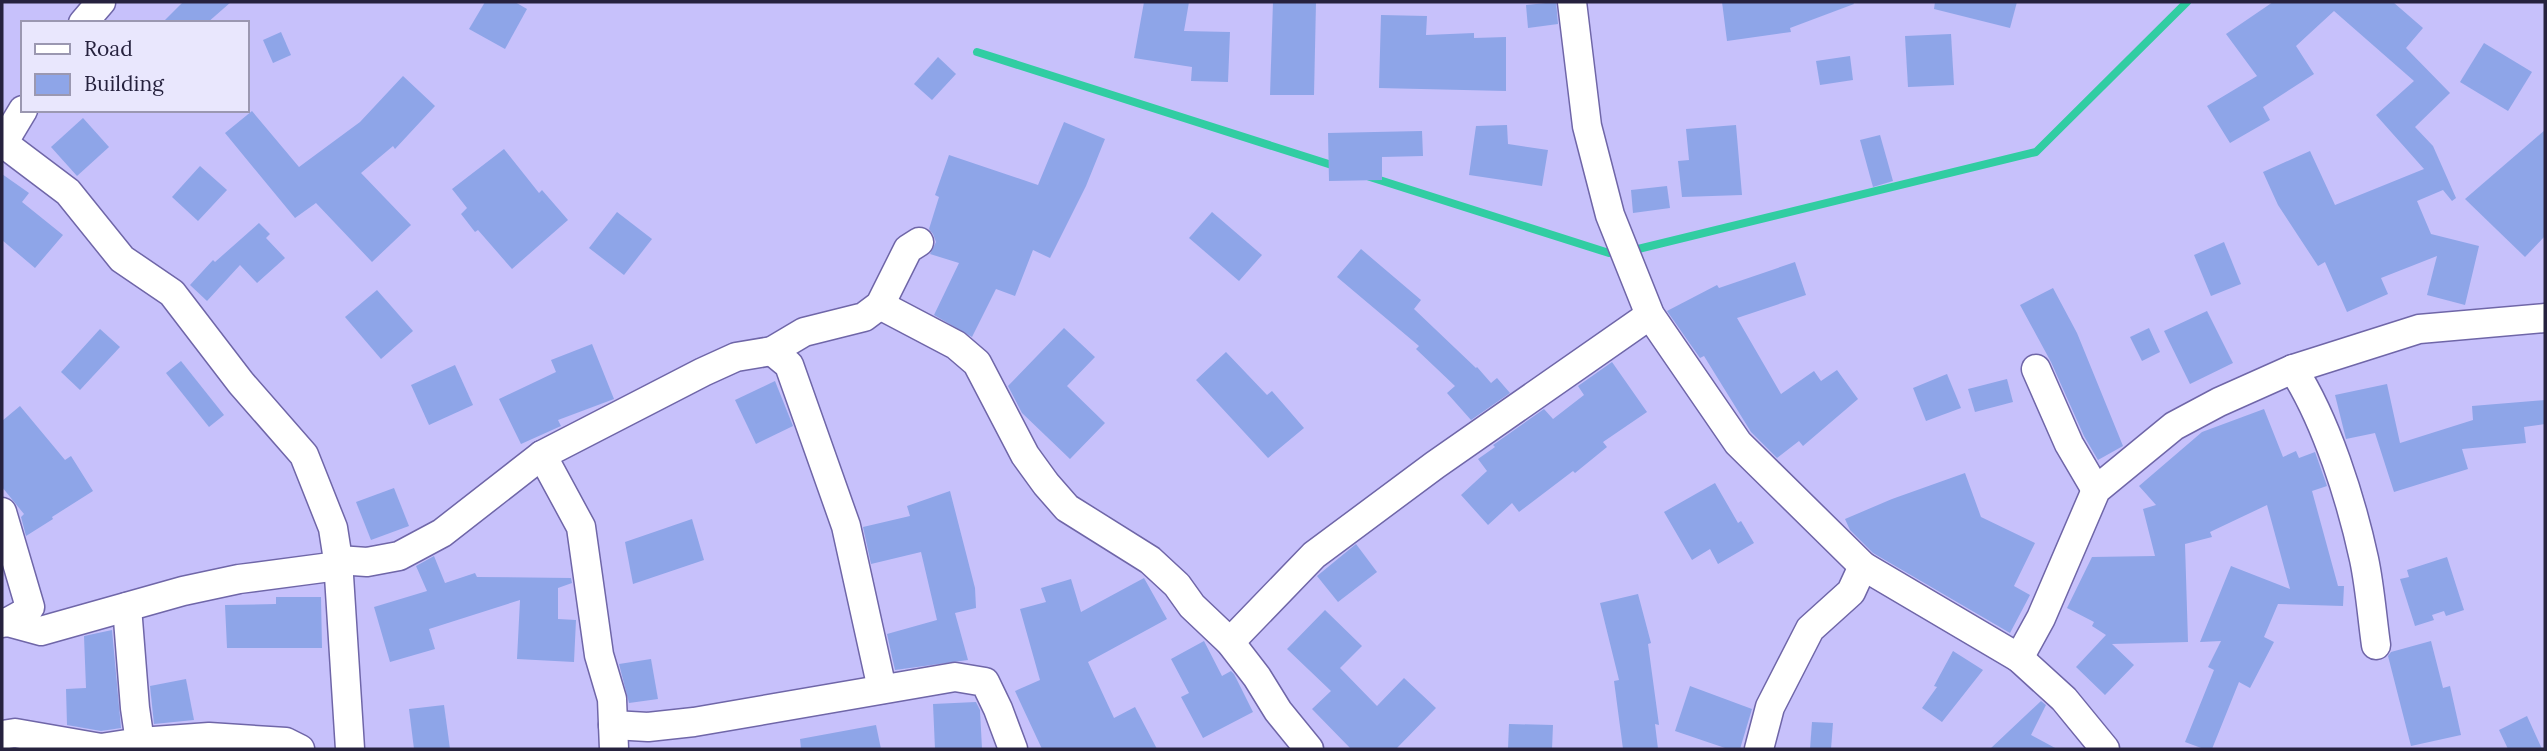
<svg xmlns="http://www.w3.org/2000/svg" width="2547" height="751" font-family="Lora,serif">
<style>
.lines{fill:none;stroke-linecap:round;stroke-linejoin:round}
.stream{stroke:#31cda2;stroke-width:8}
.building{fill:#8ea5e8}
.minor-casing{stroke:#6f66a8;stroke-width:31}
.minor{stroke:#fff;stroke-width:28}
</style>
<rect width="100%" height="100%" fill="#c7c1fb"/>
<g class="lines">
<g class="stream">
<path d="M977,52L1338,167"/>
<path d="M1370,177L1609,253"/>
<path d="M1634,250L2036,152L2187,2"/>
</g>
</g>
<g class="building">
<path d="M183,2H231L207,23H162Z"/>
<path d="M485,2H515L527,9L505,49L469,29Z"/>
<path d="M1144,2H1189L1184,31L1230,32L1228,82L1191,81L1192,67L1134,58Z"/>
<path d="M1273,2H1316L1314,95H1270Z"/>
<path d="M1556,2L1558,24L1528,28L1526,5Z"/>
<path d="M1722,2H1853L1854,4L1790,28L1791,32L1727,41Z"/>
<path d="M1935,2H2017L2010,28L1934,9Z"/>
<path d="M2273,2H2393L2423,28L2406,48L2450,93L2415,127L2433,146L2456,198L2452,201L2443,190L2417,201L2431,234L2479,246L2465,305L2427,295L2437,256L2381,278L2388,294L2347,312L2325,262L2318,266L2278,205L2263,172L2310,151L2335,205L2424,169L2376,115L2414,81L2334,11L2296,46L2314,74L2263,107L2270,120L2230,143L2207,106L2257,76L2226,34Z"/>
<path d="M1381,15L1427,16L1426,35L1474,33V38L1506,37V91L1379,88Z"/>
<path d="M281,32L291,55L273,63L263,40Z"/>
<path d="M1951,34L1954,85L1908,87L1905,36Z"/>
<path d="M2484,43L2532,72L2508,111L2460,82Z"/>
<path d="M1850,56L1853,80L1820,85L1816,61Z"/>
<path d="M938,57L956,74L932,100L914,84Z"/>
<path d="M403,76L435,106L395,149L393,146L361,173L411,225L372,262L316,203L295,218L225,133L252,111L299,167L360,122Z"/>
<path d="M83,118L109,147L77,176L51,147Z"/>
<path d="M1064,122L1105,139L1086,186L1050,258L1033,250L1015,296L996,289L972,337L934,315L959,263L930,254L936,242L933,234L929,229L939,197L935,195L949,155L1038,185Z"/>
<path d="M1507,125L1508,144L1548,150L1542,186L1469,175L1476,126Z"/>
<path d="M1736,125L1742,195L1682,197L1678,161L1689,160L1686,129Z"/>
<path d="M2545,130V236L2525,257L2465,199Z"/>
<path d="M1422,131L1423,156L1382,157V180L1329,181L1328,133Z"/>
<path d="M1880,135L1893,181L1873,187L1860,140Z"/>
<path d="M504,149L539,193L542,190L568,220L512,269L478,230L475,232L461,214L467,208L452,189Z"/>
<path d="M200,166L227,190L198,221L172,197Z"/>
<path d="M2,174L29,193L22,202L63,235L35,268L2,240Z"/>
<path d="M1667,186L1670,208L1633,213L1631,190Z"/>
<path d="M617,212L652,239L624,275L589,248Z"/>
<path d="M1212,212L1262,255L1239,281L1189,238Z"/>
<path d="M259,223L270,234L266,238L285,258L257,283L240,265L207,301L190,285L213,260L215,262Z"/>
<path d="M2224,242L2241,284L2211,296L2194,255Z"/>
<path d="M1361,249L1421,300L1414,309L1476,368L1477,367L1491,383L1497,378L1510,393L1471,420L1447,393L1455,386L1416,349L1419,346L1337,277Z"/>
<path d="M1795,262L1806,295L1737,318L1781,394L1814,371L1821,381L1837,370L1858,399L1803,446L1799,441L1777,458L1751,432L1704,356L1700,358L1667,311L1717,285L1719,288Z"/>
<path d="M2053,288L2077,333L2123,446L2098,460L2084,436L2051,362L2020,305Z"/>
<path d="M377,290L413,331L381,359L345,317Z"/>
<path d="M2207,311L2233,363L2190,384L2164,331Z"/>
<path d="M1064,328L1095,357L1067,386L1105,423L1070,459L1022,413L1008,386Z"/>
<path d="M2149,328L2160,352L2142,361L2130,337Z"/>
<path d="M100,329L120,347L80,390L61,372Z"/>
<path d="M592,344L614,399L558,420L561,426L521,444L499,399L556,372L551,360Z"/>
<path d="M1226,352L1267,395L1272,391L1304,428L1268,458L1196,380Z"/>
<path d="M181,361L224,415L209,427L166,373Z"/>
<path d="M1612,362L1647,412L1603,442L1607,447L1575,473L1573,471L1519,512L1512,503L1488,525L1461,495L1487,471L1478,459L1495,447L1493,445L1544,409L1553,419L1584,395L1578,386Z"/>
<path d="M455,365L473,405L429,425L411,385Z"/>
<path d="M1947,374L1961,408L1926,421L1913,388Z"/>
<path d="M2007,379L2013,402L1975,412L1968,389Z"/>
<path d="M775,381L793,426L756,444L735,400Z"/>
<path d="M2387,384L2400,443L2473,420L2472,406L2545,400V424L2524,427L2526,443L2462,449L2468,469L2394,492L2375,433L2346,439L2335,395Z"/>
<path d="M20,406L65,460L71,456L93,491L52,517L53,519L26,536L21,517L24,514L2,487V421Z"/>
<path d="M2264,409L2283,457L2296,451L2299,458L2315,452L2327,486L2312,491L2338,586H2344L2343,606L2278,604L2264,637L2274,642L2250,688L2239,682L2212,749H2204L2185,742L2214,670L2208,667L2221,641L2200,642L2231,566L2290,589L2267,505L2210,532L2212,537L2185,544L2188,642L2112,644L2134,665L2105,695L2076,667L2106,635L2092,626L2094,622L2067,608L2092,557L2155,556L2143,509L2156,505L2139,486L2202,432Z"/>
<path d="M1965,473L1981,517L2035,543L2014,586L2030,595L2010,633L1873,553L1850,530L1845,519L1892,499Z"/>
<path d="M1715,483L1738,523L1741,521L1754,543L1718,564L1710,549L1692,560L1664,512Z"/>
<path d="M394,488L409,526L371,540L356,502Z"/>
<path d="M950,491L975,588L976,608L955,613L968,660L895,670L887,634L937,620L921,552L871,564L863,527L910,516L907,506Z"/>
<path d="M692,519L704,560L633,584L625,542Z"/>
<path d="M1356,544L1377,572L1338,602L1317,576Z"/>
<path d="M434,556L445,583L475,573L477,577L571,578L572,583L558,588V619L576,620L574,662L517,659L520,600L429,629L435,649L390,662L374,607L427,591L416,566Z"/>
<path d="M2447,557L2464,610L2446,616L2444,611L2432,615L2434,620L2415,626L2400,579L2409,577L2407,570Z"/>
<path d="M1144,578L1167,619L1088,662L1114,718L1135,707L1157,749H1042L1015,691L1040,680L1020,609L1046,602L1041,588L1071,579L1081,612Z"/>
<path d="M1638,594L1651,643L1648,644L1659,725L1655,724L1658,749H1623L1614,681L1619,680L1600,603Z"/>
<path d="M276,597H321L322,648H227L225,605L276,604Z"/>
<path d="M1325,610L1362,646L1340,668L1377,706L1404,678L1436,708L1396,749H1351L1312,709L1331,691L1287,649Z"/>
<path d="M112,630L121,728L101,731L67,725L66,689L86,688L84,636Z"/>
<path d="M1204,641L1222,676L1231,671L1234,674L1253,712L1203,738L1181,697L1189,693L1171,659Z"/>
<path d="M2431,641L2443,688L2450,686L2461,735L2411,746L2388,656L2391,652Z"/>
<path d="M1953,651L1983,670L1942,722L1922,708L1937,687L1934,686Z"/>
<path d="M651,659L658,699L629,703L619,664Z"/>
<path d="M186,679L194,720L154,724L150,686Z"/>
<path d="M1690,686L1752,709L1740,749H1728L1675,731Z"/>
<path d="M2041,701L2046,705L2031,735L2057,749H1990Z"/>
<path d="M976,702L980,710L982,749H935L933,704Z"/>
<path d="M444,705L450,749H414L409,709Z"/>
<path d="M2527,716L2542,749H2508L2499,730Z"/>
<path d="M1812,722L1833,723L1831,749H1810Z"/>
<path d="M1509,724L1553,725L1552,749H1508Z"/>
<path d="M876,725L881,749H801L800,739Z"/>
</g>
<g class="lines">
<g class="minor-casing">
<g id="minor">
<path d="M1572,2L1587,126L1610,215L1650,315L1738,443L1863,566L2019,658L2064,699L2105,749"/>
<path d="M83,23L101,2"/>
<path d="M3,143L68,192L122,259L172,293L241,383L304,455L333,528L338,560L350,749"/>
<path d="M2,145L23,110"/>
<path d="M880,305L956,345L977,363L1025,455L1046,484L1067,508L1150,560L1177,585L1192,606L1230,642L1257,677L1278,711L1309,749"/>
<path d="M772,351L789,365L846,526L882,689"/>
<path d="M2036,369L2069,444L2096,490"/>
<path d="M2293,369C2326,420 2351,499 2364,559C2370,587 2372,617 2376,645"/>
<path d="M542,455L581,527L599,655L612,699L614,749"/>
<path d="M2,512L30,607L26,612L8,622"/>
<path d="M338,560L367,562L399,556L442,533L542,455L703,372L736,357L772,351L804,332L864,317L880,305L908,249L919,242"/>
<path d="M127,607L135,708L140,742"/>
<path d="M2,623L8,622L41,631L183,591L239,579L338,566"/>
<path d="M1230,642L1314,555L1435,465L1650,315"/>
<path d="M2019,658L2041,618L2096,490L2174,426L2219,402L2293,369L2419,329L2545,318"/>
<path d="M613,725L648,727L694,722L955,677L985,682L998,709L1013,749"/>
<path d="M2,735L15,733L101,748L140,742L209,737L286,742L300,749"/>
<path d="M1759,749L1770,707L1810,629L1851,592L1863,566"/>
</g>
</g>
<use href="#minor" class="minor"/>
</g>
<rect width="2547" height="751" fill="none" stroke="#26223e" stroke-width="7"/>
<rect x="21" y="21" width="228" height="91" fill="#e9e7fd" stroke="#9b98b1" stroke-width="2"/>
<rect x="35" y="44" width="35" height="10" fill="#ffffff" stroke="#9b98b1" stroke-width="2"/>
<text x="84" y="56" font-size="21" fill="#26223e">Road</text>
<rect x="35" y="74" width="35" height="21" fill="#8ea5e8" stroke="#9b98b1" stroke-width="2"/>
<text x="84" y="91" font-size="21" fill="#26223e">Building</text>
</svg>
